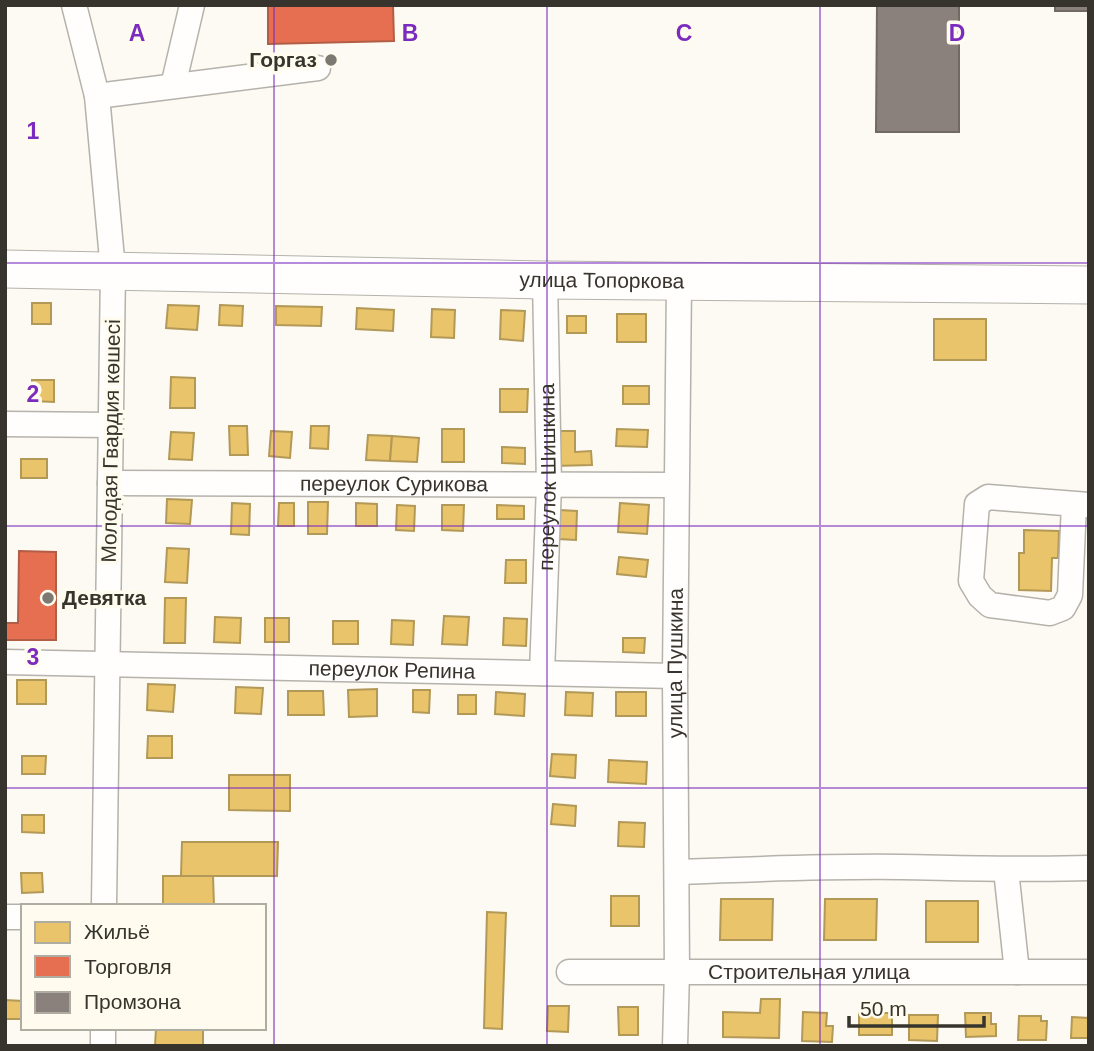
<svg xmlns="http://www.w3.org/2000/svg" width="1094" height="1051" font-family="Helvetica,sans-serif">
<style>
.homes{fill:#e9c46a;stroke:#b39957;stroke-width:2}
.shops{fill:#e76f51;stroke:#b25d46;stroke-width:2}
.industry{fill:#8a817c;stroke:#716a64;stroke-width:2}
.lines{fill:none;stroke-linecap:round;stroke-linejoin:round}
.minor-casing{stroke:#b4b2ab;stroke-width:27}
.highway-casing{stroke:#b4b2ab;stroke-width:39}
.minor{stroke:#fffefd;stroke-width:24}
.highway{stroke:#fffefd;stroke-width:37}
.grid{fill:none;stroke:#7b2cbf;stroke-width:2;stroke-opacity:0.55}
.poi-dot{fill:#7b7971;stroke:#fffcef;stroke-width:2.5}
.labels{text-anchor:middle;stroke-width:7;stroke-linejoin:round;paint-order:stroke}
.poi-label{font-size:21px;font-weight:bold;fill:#36342c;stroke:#fffcef;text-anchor:end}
.street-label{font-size:21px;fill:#36342c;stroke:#fffcef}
.grid-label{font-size:23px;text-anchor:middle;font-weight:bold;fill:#7b2cbf;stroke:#fffcef;stroke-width:7;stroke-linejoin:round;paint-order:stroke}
</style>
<rect width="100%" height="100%" fill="#fcfaf2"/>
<g class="homes">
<rect x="32" y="303" width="19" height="21"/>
<path d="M168,305L199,306L197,330L166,328Z"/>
<path d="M220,305L243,306L242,326L219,325Z"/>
<path d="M276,306L322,307L321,326L276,325Z"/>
<path d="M357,308L394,310L393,331L356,329Z"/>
<path d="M432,309L455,310L454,338L431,337Z"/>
<path d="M501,310L525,311L523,341L500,339Z"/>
<rect x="617" y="314" width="29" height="28"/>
<rect x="567" y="316" width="19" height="17"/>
<rect x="934" y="319" width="52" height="41"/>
<path d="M171,377L195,378V408H170Z"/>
<path d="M32,380H54V402L32,401Z"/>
<rect x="623" y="386" width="26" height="18"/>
<path d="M500,389H528L527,412H500Z"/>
<path d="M229,426H247L248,455H230Z"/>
<path d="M311,426H329L328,449L310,448Z"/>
<rect x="442" y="429" width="22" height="33"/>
<path d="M617,429L648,430L647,447L616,446Z"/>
<path d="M271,431L292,432L290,458L269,456Z"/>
<path d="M553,431H575V452L591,451L592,465L553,466Z"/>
<path d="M171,432L194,433L192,460L169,459Z"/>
<path d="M368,435L392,436L390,461L366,460Z"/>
<path d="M392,436L419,438L417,462L390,461Z"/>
<path d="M502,447L525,448V464L502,463Z"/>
<rect x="21" y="459" width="26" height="19"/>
<path d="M167,499L192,500L190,524L166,523Z"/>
<path d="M308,502H328L327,534H308Z"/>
<path d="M232,503L250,504L249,535L231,534Z"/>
<path d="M279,503H294V526H278Z"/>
<path d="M356,503L377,504V526H356Z"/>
<path d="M620,503L649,505L647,534L618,532Z"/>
<path d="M397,505L415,506L414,531L396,530Z"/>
<path d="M442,505H464L463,531L442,530Z"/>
<path d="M497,505L524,506V519H497Z"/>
<path d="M559,510L577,511L576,540L558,539Z"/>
<path d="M1024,530L1059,531L1058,558H1052L1051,591L1019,590V553H1024Z"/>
<path d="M167,548L189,549L187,583L165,582Z"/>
<path d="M619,557L648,560L646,577L617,574Z"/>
<path d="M506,560H526V583H505Z"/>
<path d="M165,598H186L185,643H164Z"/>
<path d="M444,616L469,617L467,645L442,644Z"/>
<path d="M215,617L241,618L240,643L214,642Z"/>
<rect x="265" y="618" width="24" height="24"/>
<path d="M504,618L527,619L526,646L503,645Z"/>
<path d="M392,620L414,621L413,645L391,644Z"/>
<rect x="333" y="621" width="25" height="23"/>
<path d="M623,638H645L644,653L623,652Z"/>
<rect x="17" y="680" width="29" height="24"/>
<path d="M148,684L175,685L173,712L147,710Z"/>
<path d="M236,687L263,688L261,714L235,713Z"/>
<path d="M377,689V716L349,717L348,690Z"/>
<path d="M413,690H430L429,713L413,712Z"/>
<path d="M288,691H323L324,715H288Z"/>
<path d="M496,692L525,694L524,716L495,714Z"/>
<path d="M566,692L593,693L592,716L565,715Z"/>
<rect x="616" y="692" width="30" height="24"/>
<rect x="458" y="695" width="18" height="19"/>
<path d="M148,736H172V758H147Z"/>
<path d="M552,754L576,755L575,778L550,776Z"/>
<path d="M22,756H46L45,774H22Z"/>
<path d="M609,760L647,762L646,784L608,782Z"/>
<path d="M229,775H290V811L229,810Z"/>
<path d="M553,804L576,806L575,826L551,824Z"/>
<path d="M22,815H44V833L22,832Z"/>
<path d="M619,822L645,823L644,847L618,846Z"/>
<path d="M182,842H278L277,876H181Z"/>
<path d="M21,873H42L43,892L22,893Z"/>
<path d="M163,876H213L214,906H163Z"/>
<rect x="611" y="896" width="28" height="30"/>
<path d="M721,899H773L772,940H720Z"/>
<path d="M825,899H877L876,940H824Z"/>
<rect x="926" y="901" width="52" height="41"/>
<path d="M487,912L506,913L502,1029L484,1028Z"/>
<path d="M761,999H780L779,1038L723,1037V1012L760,1013Z"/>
<path d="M5,1000L23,1001V1019H5Z"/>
<path d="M548,1006H569L568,1032L547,1031Z"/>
<path d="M618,1007H638V1035H619Z"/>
<path d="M803,1012L827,1013L826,1026H833L832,1042L802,1041Z"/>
<rect x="859" y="1013" width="33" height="22"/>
<path d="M965,1013H991V1024H996V1036L966,1037Z"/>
<path d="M909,1015H938L937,1041L909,1040Z"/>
<path d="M1019,1016H1041V1021H1047L1046,1040H1018Z"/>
<path d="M1072,1017L1089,1018V1038H1071Z"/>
<path d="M156,1028H203V1046H155Z"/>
</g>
<g class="shops">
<path d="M268,5H393L394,41L268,44Z"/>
<path d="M19,551L56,552V640H5V623H18Z"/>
</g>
<g class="industry">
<path d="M877,5H959V132H876Z"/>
<rect x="1055" y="5" width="34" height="6"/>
</g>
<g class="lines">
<g class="minor-casing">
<g id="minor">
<path d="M74,5L97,96L113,270L104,906"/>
<path d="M173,86L192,5"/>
<path d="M97,96L318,68"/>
<path d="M5,424L111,425"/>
<path id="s1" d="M110,483L676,485"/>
<path d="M1074,504L1070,595L1063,608L1050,613L990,605L980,596L971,581L977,504L988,497L1089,505"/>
<path id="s2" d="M5,662L675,676"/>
<path id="s3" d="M542,673L549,485L545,280"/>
<path d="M1006,870L1017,972"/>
<path d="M677,872C752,869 827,866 901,867C964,868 1026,870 1089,868"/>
<path d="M5,917H23"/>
<path id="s4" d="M569,972H1089"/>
<path d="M103,1046V1028"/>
<path id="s5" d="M675,1046L677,971L675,676L679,281"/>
</g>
</g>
<g class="highway-casing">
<g id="highway">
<path id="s6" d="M5,269L545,280L1089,285"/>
</g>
</g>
<use href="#minor" class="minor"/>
<use href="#highway" class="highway"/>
</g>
<path class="grid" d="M274,5V1046M547,5V1046M820,5V1046M5,263H1089M5,526H1089M5,788H1089"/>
<g class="poi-dot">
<circle cx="331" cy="60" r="7"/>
<circle cx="48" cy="598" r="7"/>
</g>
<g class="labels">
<g class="poi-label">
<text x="317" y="67">Горгаз</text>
<text x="62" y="605" text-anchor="start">Девятка</text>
</g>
<g class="street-label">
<text dy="7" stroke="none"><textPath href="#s6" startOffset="597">улица Топоркова</textPath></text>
<text transform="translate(111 441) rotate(-89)" y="7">Молодая Гвардия көшесі</text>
<text dy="7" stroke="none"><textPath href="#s3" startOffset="196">переулок Шишкина</textPath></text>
<text dy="7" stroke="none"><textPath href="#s1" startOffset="284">переулок Сурикова</textPath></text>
<text dy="7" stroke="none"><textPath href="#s5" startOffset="383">улица Пушкина</textPath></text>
<text dy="7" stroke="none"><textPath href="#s2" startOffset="387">переулок Репина</textPath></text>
<text dy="7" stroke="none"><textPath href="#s4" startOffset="240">Строительная улица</textPath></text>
</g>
</g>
<g class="grid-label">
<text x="137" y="41">A</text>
<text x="410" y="41">B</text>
<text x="684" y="41">C</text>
<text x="957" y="41">D</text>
<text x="33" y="139">1</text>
<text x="33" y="402">2</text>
<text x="33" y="665">3</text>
</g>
<rect width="1094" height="1051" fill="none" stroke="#36342c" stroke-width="14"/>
<rect x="21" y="904" width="245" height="126" fill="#fffcef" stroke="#afaca1" stroke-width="2"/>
<rect x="35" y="922" width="35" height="21" fill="#e9c46a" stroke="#afaca1" stroke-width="2"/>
<text x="84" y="939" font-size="21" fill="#36342c">Жильё</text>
<rect x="35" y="956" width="35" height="21" fill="#e76f51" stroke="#afaca1" stroke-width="2"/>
<text x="84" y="974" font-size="21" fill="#36342c">Торговля</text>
<rect x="35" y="992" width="35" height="21" fill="#8a817c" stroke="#afaca1" stroke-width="2"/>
<text x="84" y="1009" font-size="21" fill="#36342c">Промзона</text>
<path d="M849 1016v10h135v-10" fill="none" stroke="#36342c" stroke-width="3.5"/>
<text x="860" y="1016" font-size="21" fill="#36342c" stroke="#fffcef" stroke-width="5" paint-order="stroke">50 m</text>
</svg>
